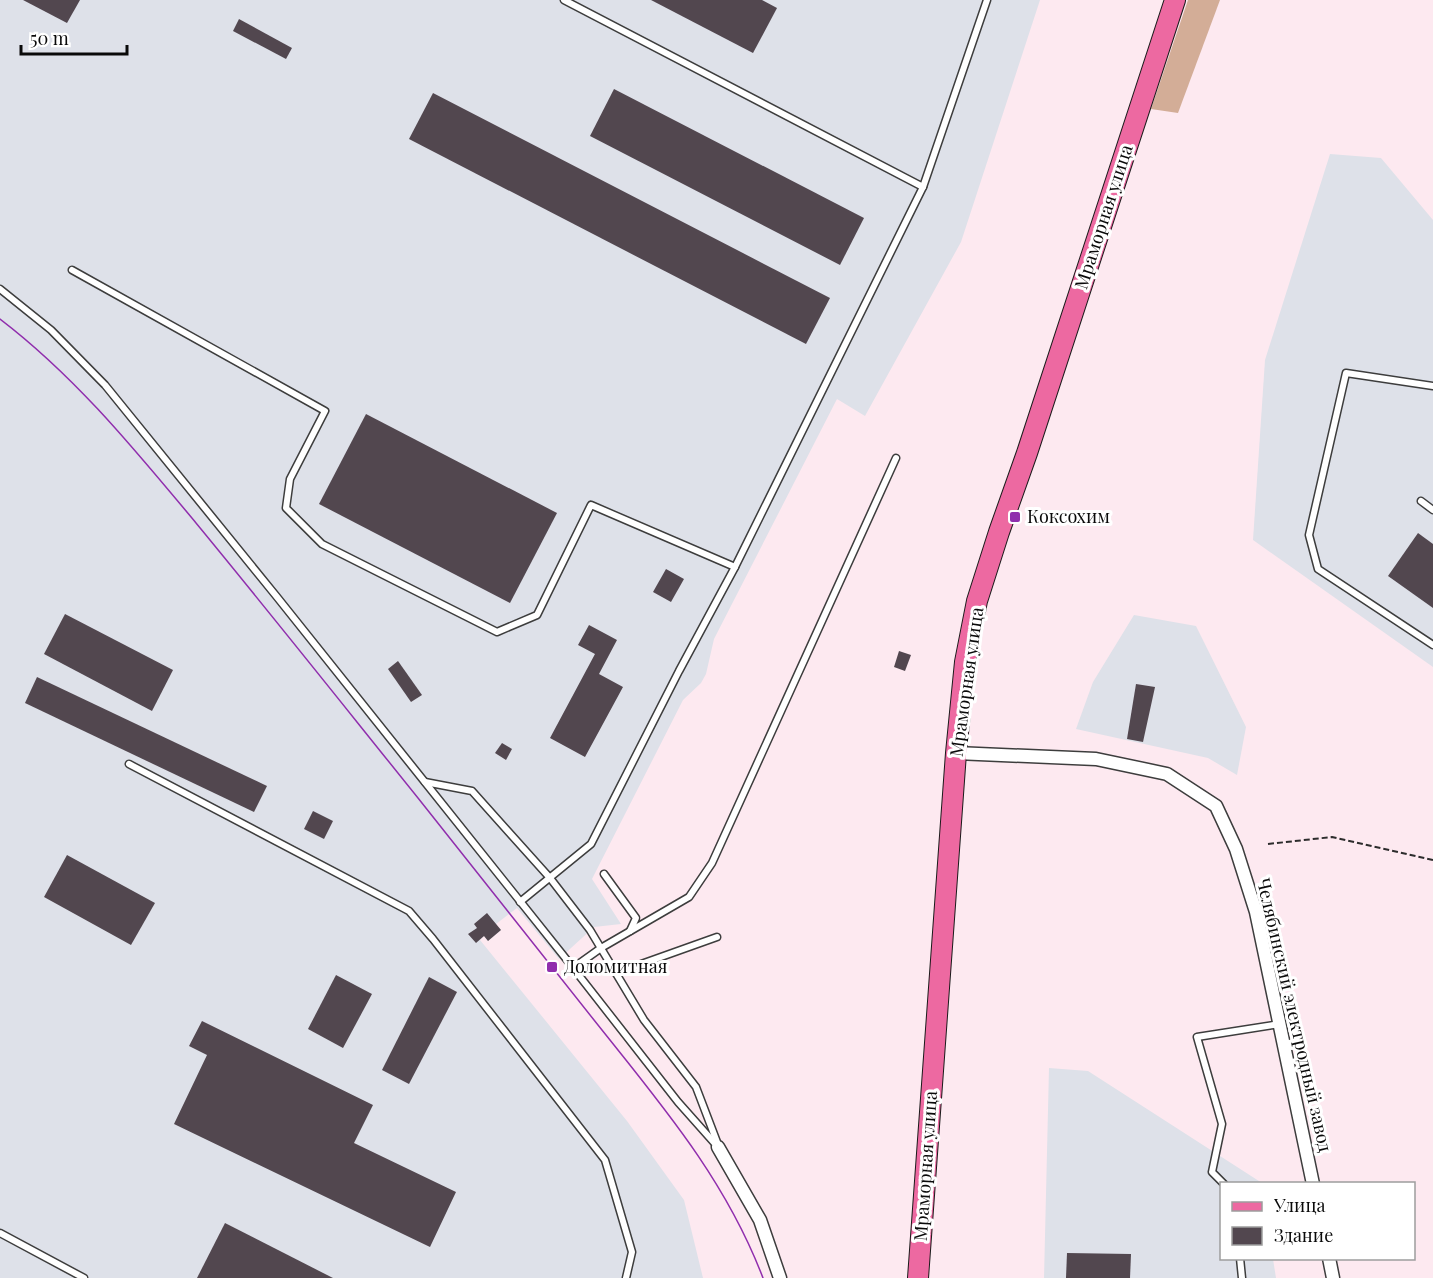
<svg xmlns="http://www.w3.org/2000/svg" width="1433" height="1278" font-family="'Playfair Display',serif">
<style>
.industrial{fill:#dee1e9}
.forest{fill:#d3ad97}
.building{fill:#52474f}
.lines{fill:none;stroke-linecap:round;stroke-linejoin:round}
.lane-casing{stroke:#3d3d3d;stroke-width:9}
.street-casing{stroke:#3d3d3d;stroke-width:15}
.primary-casing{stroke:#1b1b1b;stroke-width:22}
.path{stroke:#2c2c2c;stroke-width:2;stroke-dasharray:6 3;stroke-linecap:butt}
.lane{stroke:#fff;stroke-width:6}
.street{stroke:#fff;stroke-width:12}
.primary{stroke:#ed69a1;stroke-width:20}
.tram{stroke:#902ead;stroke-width:1.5}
.poi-dot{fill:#902ead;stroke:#fff;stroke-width:2}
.labels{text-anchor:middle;stroke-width:6;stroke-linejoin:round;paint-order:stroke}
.street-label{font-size:18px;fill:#0a0a0a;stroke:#fff}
.poi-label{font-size:18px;fill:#0a0a0a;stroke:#fff;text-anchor:start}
</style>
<rect width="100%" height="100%" fill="#fde9f0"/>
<g class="industrial">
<path d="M0,0H1040L961,242L865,416L837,399L714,639L706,674L701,683L683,700L592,879L621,924L594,927L559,959L517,908L496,924L501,930L488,941L484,936L480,940L627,1121L684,1200L703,1278H0Z"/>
<path d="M1330,154L1381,158L1433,220V667L1253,540L1265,360Z"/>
<path d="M1134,615L1196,626L1246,727L1237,775L1208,758L1076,729L1093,682Z"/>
<path d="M1049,1068L1088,1071L1262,1183L1222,1184V1258L1273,1259L1276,1278H1044Z"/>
</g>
<path class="forest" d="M1188,0H1220L1178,113L1151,109Z"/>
<g class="building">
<path d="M23,0H80L67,23Z"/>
<path d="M651,0H762L777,8L753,53Z"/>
<path d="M239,19L292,48L286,59L233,31Z"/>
<path d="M614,89L864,218L840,265L590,136Z"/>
<path d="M433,93L830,298L806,344L409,139Z"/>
<path d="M366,414L557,513L510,603L319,504Z"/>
<path d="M1418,533L1433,544V608L1388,576Z"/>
<path d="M666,569L684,579L671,602L653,592Z"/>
<path d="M65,614L173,670L152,711L44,654Z"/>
<path d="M589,625L617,640L599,674L623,687L585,757L550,738L595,654L578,645Z"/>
<path d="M899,651L911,655L905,671L894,667Z"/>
<path d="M398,661L422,695L411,702L388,669Z"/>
<path d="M37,677L267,786L254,812L25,703Z"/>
<path d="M1136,684L1155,687L1143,742L1127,739Z"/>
<path d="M502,743L512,749L506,760L495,753Z"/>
<path d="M313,811L333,821L324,839L304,829Z"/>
<path d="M67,855L155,903L131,945L44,897Z"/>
<path d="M487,913L501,930L488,941L484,936L476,943L468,934L477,928L474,924Z"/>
<path d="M336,975L372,994L343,1048L308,1029Z"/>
<path d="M429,977L457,992L409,1084L382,1070Z"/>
<path d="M202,1021L373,1105L354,1143L456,1192L430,1247L174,1124L207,1055L189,1046Z"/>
<path d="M225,1223L333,1278H197Z"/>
<path d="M1067,1253L1131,1254L1130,1278H1066Z"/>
</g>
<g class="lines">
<g class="lane-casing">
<g id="lane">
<path d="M564,0L923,187"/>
<path d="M72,270L325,411L290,479L286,508L322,544L497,632L537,615L591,505L735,567"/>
<path d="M0,289L51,330L105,385L277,597L563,955L678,1102L718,1147"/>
<path d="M1433,386L1346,373L1309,535L1318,569L1433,645"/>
<path d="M1421,501L1433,510"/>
<path d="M129,764L409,911L433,939L605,1160L632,1252L626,1278"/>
<path d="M425,782L472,791L550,878L590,930L644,1020L696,1087L717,1142"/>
<path d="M604,874L636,918L630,931"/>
<path d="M520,902L591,844L679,671L735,567L923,187L987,0"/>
<path d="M573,968L601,948L689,897L712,863L896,458"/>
<path d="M616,973L717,937"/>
<path d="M1224,1184L1212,1172L1222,1124L1197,1037L1280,1024"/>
<path d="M0,1233L84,1278"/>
<path d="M1240,1258L1242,1278"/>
</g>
</g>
<g class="street-casing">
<g id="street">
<path d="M956,753L1096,759L1167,774L1216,806L1236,849L1256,912L1313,1184"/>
<path d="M718,1147L760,1220L780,1278"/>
<path d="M1329,1258L1333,1278"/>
</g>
</g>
<g class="primary-casing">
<path id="primary" d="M918,1278L956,753L965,662L977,601L999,532L1027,453L1175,0"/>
</g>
<path class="path" d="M1268,844L1332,837L1433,860"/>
<use href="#lane" class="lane"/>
<use href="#street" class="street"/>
<use href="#primary" class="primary"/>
<path class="tram" d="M0,319C76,377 135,450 196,523C271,614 344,706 418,798C477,872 536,946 594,1020C660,1103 725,1178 763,1278"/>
</g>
<g class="poi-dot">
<rect x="1009" y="511" width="12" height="12" rx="3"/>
<rect x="546" y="961" width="12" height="12" rx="3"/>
</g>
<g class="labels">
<g class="street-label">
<text transform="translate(1104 217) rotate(-72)" y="6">Мраморная улица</text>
<text transform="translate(967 682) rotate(-82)" y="6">Мраморная улица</text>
<text transform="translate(1294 1015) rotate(77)" y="6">Челябинский электродный завод</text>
<text transform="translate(926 1166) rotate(-86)" y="6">Мраморная улица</text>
</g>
<g class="poi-label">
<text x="1027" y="523">Коксохим</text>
<text x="564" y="973">Доломитная</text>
</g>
</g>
<rect x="1220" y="1182" width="195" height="78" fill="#ffffff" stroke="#9d9d9d" stroke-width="1.5"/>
<rect x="1232" y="1202" width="30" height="9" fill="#ed69a1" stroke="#9d9d9d" stroke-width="1.5"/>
<text x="1274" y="1212" font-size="18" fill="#0a0a0a">Улица</text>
<rect x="1232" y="1227" width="30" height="18" fill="#52474f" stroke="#9d9d9d" stroke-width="1.5"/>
<text x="1274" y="1242" font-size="18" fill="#0a0a0a">Здание</text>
<path d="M21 45v9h106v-9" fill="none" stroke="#0a0a0a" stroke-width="3"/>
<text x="30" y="45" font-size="18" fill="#0a0a0a" stroke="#ffffff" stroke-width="4.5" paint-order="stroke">50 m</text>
</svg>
